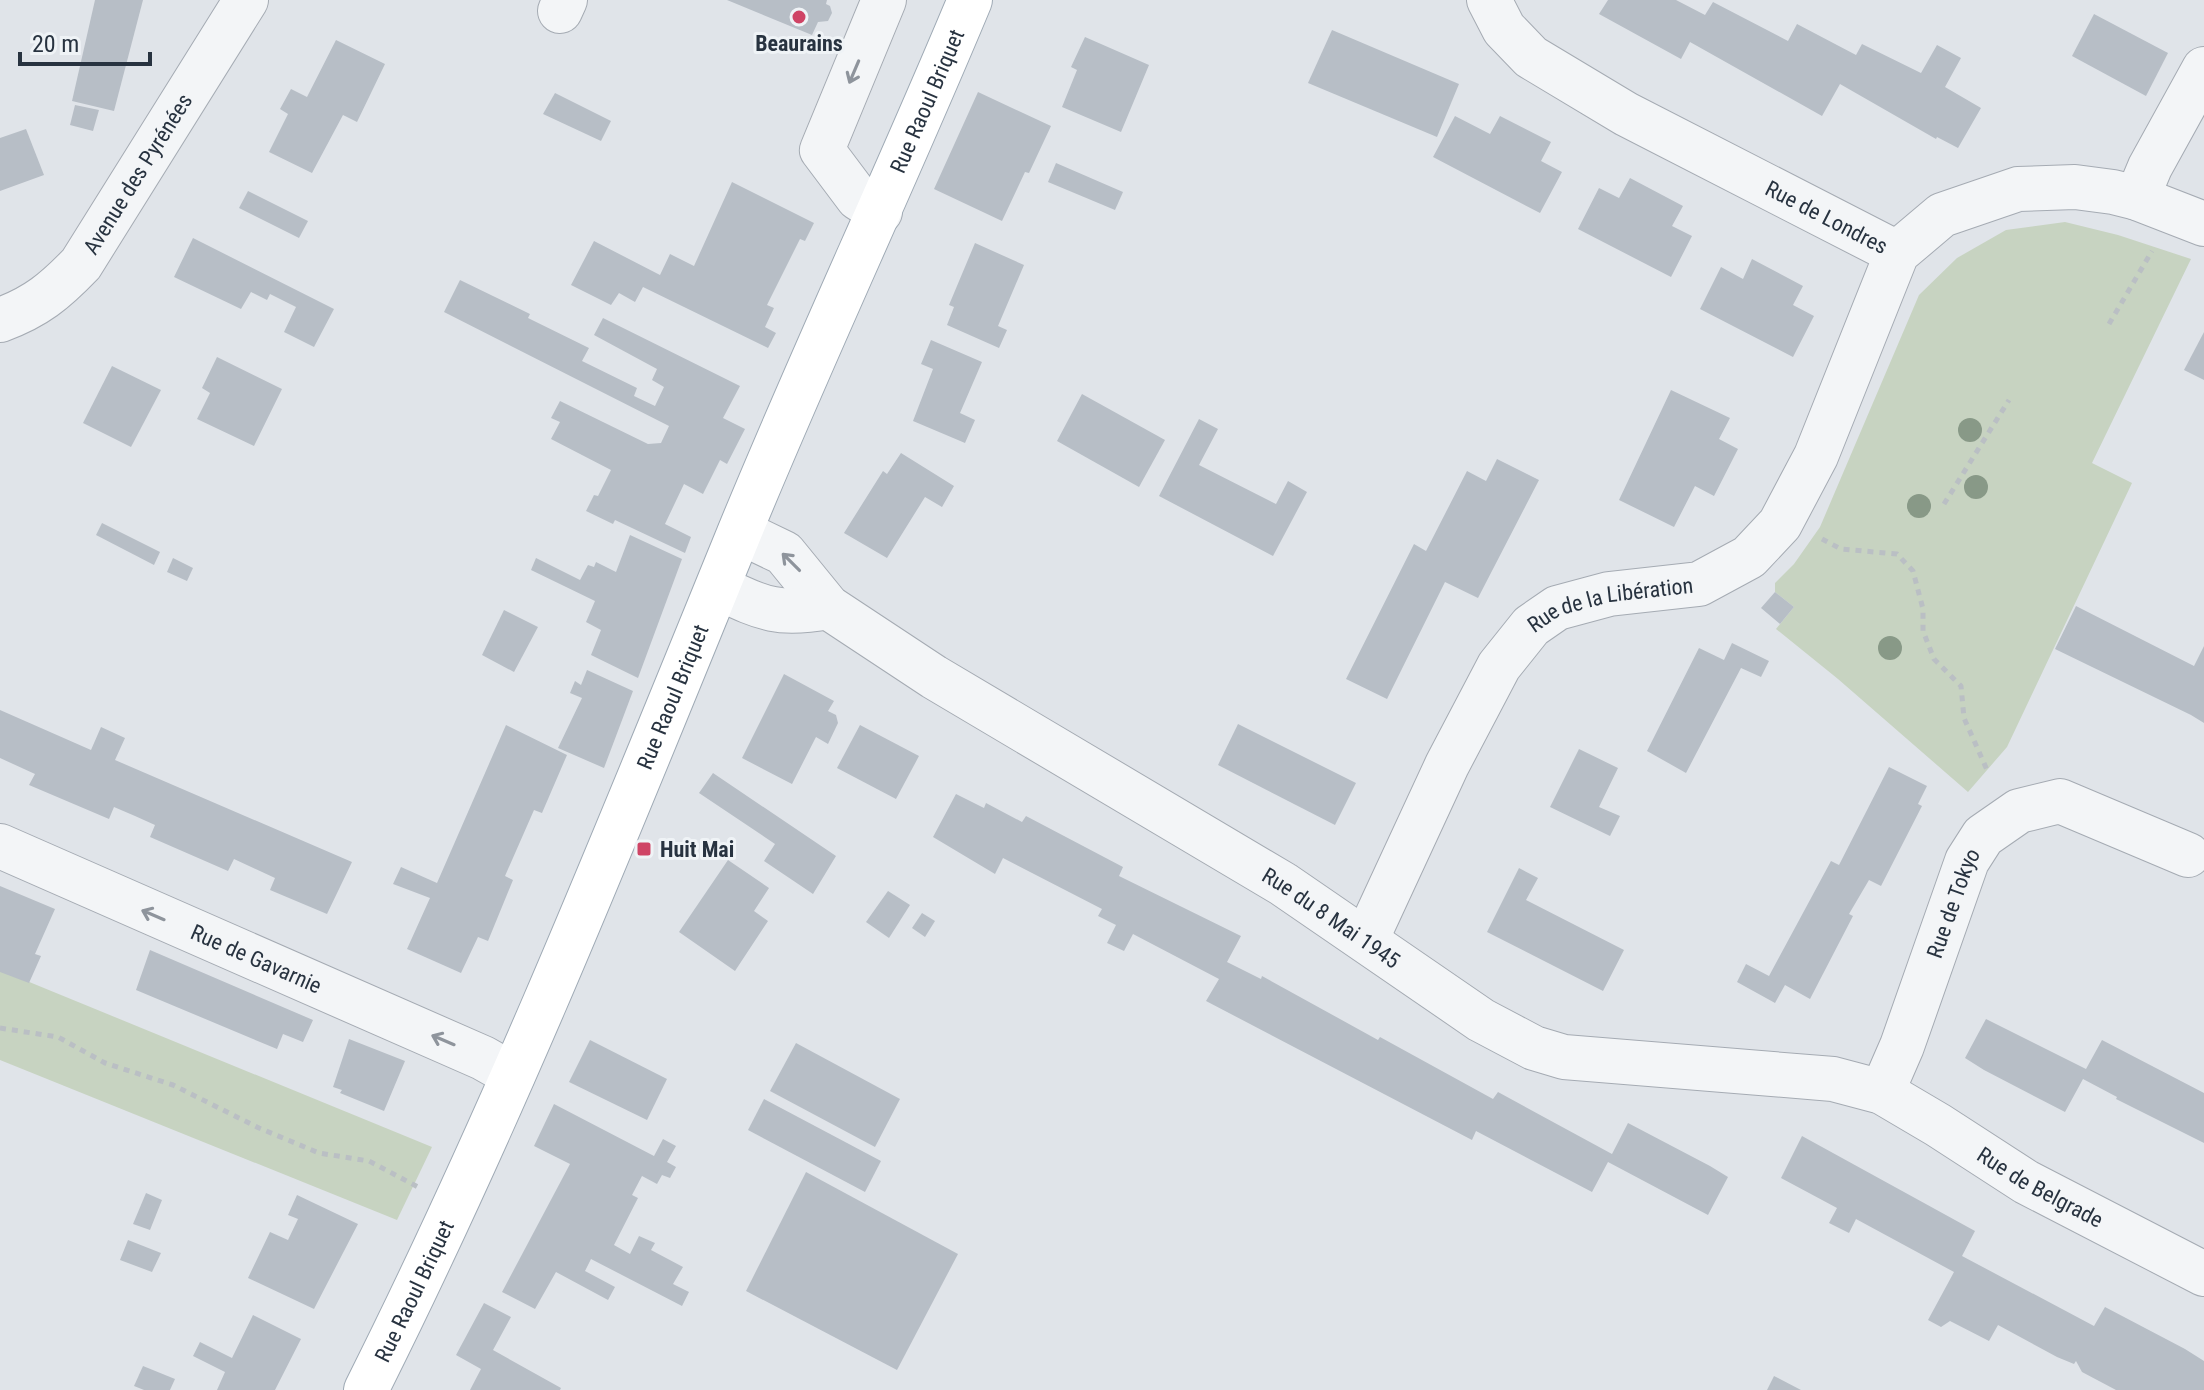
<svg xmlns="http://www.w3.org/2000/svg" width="2204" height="1390" font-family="'Roboto Condensed',sans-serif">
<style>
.green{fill:#c7d3c1}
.building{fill:#b7bec6}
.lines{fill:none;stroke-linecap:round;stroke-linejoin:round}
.minor-casing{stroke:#a5abb3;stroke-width:46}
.major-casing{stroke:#9faab5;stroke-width:46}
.path{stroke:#babfc4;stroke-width:5;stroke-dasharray:6 6;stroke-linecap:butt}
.minor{stroke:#f3f5f7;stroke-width:44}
.major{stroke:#fff;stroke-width:44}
.tree{fill:#889987}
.oneway{stroke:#8e949c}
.poi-dot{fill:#cf4465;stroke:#eff3f6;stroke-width:3}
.labels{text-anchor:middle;stroke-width:6;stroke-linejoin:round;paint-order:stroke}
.poi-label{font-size:22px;font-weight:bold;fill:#283340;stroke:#eff3f6}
.street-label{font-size:22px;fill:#283340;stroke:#eff3f6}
</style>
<rect width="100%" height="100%" fill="#e0e4e9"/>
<g class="green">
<path d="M2065,222L2118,235L2191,259L2092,463L2132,483L2007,747L1968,792L1838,679L1776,629L1794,607L1775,592V583L1794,564L1820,527L1919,295L1957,258L2006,230Z"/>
<path d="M0,970L432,1147L397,1220L0,1060Z"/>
</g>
<g class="building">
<path d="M95,0H143L114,111L72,101Z"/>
<path d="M727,0H827L826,4L830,6L832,13L828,21L818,22L812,35Z"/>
<path d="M1608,0H1676L1705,15L1713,2L1788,41L1797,24L1856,55L1862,44L1921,73L1937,45L1961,58L1945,87L1981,108L1958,148L1937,137L1936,139L1840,84L1822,116L1690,42L1681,59L1599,14Z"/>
<path d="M2094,14L2168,53L2146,96L2072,56Z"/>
<path d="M1332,30L1459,84L1437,137L1308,83Z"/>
<path d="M1085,37L1149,65L1121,132L1062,107L1077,70L1071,67Z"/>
<path d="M336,40L385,64L357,122L343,115L312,173L269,152L288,114L280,109L291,89L307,97Z"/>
<path d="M978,92L1051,126L1029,173L1025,172L1002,221L934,189Z"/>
<path d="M555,93L611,121L601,141L543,114Z"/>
<path d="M75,105L99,110L93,131L70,125Z"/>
<path d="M1455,116L1490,134L1500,116L1551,142L1541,161L1562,172L1540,213L1433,157Z"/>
<path d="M26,129L44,175L0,191V138Z"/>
<path d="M1056,163L1123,192L1115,210L1048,182Z"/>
<path d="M1630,178L1683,206L1672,226L1692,236L1671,277L1578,229L1599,188L1619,198Z"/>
<path d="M732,182L814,223L805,241L800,239L767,305L774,308L765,327L776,333L768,348L643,287L635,302L619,293L611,305L571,285L594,241L660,275L670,254L694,266Z"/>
<path d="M248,191L308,221L299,238L239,208Z"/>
<path d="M193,238L334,309L314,347L284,332L296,307L270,294L267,300L251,292L241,309L174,277Z"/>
<path d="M975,243L1024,265L998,326L1007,330L999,348L947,325L954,307L949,305Z"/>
<path d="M1752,259L1803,286L1793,305L1814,316L1793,357L1700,309L1721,267L1743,279Z"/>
<path d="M460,280L530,314L528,318L589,348L582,361L637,388L634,396L655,406L664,387L652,380L657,369L594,335L603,318L740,386L723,418L745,429L727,464L720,460L703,494L684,484L665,524L691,537L685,553L615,520L613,524L586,511L594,495L598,496L611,470L551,439L560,422L551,418L560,401L648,444L661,443L669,426L444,312Z"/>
<path d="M2204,332V380L2184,370Z"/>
<path d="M931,340L982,362L960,413L975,420L965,443L913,421L933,369L921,364Z"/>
<path d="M217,357L282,389L254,446L197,419L210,393L202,388Z"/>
<path d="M112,366L161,390L131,447L83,423Z"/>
<path d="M1671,390L1730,418L1719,439L1738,449L1714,496L1695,486L1674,527L1619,500Z"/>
<path d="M1082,394L1165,440L1139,487L1057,441Z"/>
<path d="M1199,419L1218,429L1199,465L1276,504L1288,481L1307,492L1273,556L1159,496Z"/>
<path d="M901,453L954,486L942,507L925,497L887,558L844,533L883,471L887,474Z"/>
<path d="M1497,459L1539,480L1478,598L1445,582L1387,699L1346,679L1414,544L1426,551L1467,471L1486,481Z"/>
<path d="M102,523L160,552L154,565L96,535Z"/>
<path d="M630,535L682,559L638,678L591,655L601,630L586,622L595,601L531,570L536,558L580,580L588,565L594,567L596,562L616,572Z"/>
<path d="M173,558L193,568L187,581L167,572Z"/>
<path d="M1775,592L1794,607L1780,624L1761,608Z"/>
<path d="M2076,606L2194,666L2204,646V723L2191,715L2055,649Z"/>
<path d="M504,610L538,627L514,672L482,655Z"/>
<path d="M1732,643L1769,661L1761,677L1741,668L1686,773L1647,751L1699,648L1724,660Z"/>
<path d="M587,670L633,691L604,768L558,748L582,698L570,693L575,681L581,685Z"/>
<path d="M784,674L834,701L828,711L836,715L838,723L828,744L816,737L792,784L742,758Z"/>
<path d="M0,710L91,750L101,727L125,738L115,760L352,862L327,914L270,890L275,878L234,859L228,871L150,837L155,825L135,816L114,807L109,819L29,785L35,774L0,758Z"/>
<path d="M1238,724L1356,783L1335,825L1218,765Z"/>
<path d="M506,725L567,755L542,813L534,810L505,876L513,880L488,941L478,937L461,973L407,949L430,898L393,884L401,867L437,883Z"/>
<path d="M860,725L919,756L896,799L837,768Z"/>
<path d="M1579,749L1618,768L1599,807L1620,816L1610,836L1550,807Z"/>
<path d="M1889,767L1927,786L1918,804L1922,806L1881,886L1869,880L1849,914L1853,916L1810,999L1785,985L1775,1003L1737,982L1746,964L1769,976L1831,861L1839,865Z"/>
<path d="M713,773L836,856L813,894L764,861L775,844L699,793Z"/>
<path d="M956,794L984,808L986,803L1022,822L1026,816L1123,867L1119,876L1241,936L1227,962L1261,979L1262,976L1378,1040L1380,1037L1493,1099L1498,1092L1612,1154L1628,1123L1710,1166L1728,1177L1708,1215L1608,1162L1592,1192L1476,1131L1472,1140L1206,1001L1219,979L1133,934L1124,951L1107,943L1116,925L1098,916L1102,909L1003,858L995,874L933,837Z"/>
<path d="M728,860L769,888L754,911L768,921L735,971L679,932Z"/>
<path d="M1519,868L1538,878L1526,900L1624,950L1603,991L1487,932Z"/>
<path d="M0,886L55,909L35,954L41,956L29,983L0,972Z"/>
<path d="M888,891L910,905L889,938L866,922Z"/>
<path d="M922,913L935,921L925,937L912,928Z"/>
<path d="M150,950L313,1020L303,1042L283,1034L277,1049L136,990Z"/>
<path d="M1986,1019L2086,1069L2102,1040L2204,1093V1143L2116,1099L2117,1097L2083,1079L2065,1112L1984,1070L1965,1058Z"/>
<path d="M349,1039L405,1061L384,1111L340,1093L342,1090L333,1087Z"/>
<path d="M590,1040L667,1079L647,1120L569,1082Z"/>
<path d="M796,1043L900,1099L875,1147L770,1091Z"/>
<path d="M764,1099L881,1161L865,1192L748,1130Z"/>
<path d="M554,1104L654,1156L663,1139L676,1146L667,1162L676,1167L670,1178L662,1175L657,1184L642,1176L632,1195L638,1198L614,1245L630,1254L639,1236L655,1243L651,1250L683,1267L673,1284L689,1292L682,1306L591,1259L585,1271L615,1287L608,1300L556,1272L535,1309L502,1292L570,1164L534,1146Z"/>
<path d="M1802,1136L1975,1231L1962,1256L2094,1326L2105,1307L2185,1349L2204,1361V1390H2116L2082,1372L2076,1361L2074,1364L2057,1357L1998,1325L1989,1341L1950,1321L1941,1327L1928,1320L1954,1272L1856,1219L1849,1233L1829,1223L1837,1208L1781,1178Z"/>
<path d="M806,1172L958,1254L897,1370L746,1291Z"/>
<path d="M146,1193L162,1200L150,1230L133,1224Z"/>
<path d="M297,1195L358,1224L314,1309L248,1278L270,1232L288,1240L298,1219L288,1215Z"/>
<path d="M128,1240L161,1253L152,1272L120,1260Z"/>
<path d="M484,1303L511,1317L493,1350L561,1388L560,1390H470L481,1369L456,1355Z"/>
<path d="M253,1315L301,1339L275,1390H217L225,1372L193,1356L200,1342L232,1358Z"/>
<path d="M143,1366L175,1379L170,1390H144L134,1386Z"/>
<path d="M1774,1376L1801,1390H1767Z"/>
</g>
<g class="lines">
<g class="minor-casing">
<g id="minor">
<path id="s1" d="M1489,0L1504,29L1531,57L1626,114L1897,253"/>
<path d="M560,11L565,0"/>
<path d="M2137,198L2150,167L2204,69"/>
<path d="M880,212L858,198L822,150L884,0"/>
<path id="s2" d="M0,320C36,307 55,291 81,264L246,0"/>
<path id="s3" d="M740,532L784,553L828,607L934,677L1283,884L1481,1020L1534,1048L1564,1057L1833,1079L1882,1092L1938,1125L2026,1182L2204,1274"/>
<path d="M719,588C764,609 778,616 828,607"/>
<path id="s4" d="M0,846L483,1058L513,1075"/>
<path id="s5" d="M1366,940L1447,765L1499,666L1531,626L1557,608L1609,594L1699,584L1749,557L1780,524L1816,456L1897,253L1942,215L2018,189L2075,187L2113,192L2137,198L2204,224"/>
<path id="s6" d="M1882,1092L1902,1046L1967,861L1983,836L2019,811L2060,801L2188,855"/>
</g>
</g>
<g class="major-casing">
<g id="major">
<path id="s7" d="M366,1390C506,1111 622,820 740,531C813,353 896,178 970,0"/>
</g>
</g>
<g class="path">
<path d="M2109,324L2152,251"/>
<path d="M1944,504L2009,400"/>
<path d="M1822,539L1841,549L1897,554L1913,571L1923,609V631L1934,659L1961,686L1964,718L1987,770"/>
<path d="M0,1028L58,1037L105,1063L173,1085L259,1128L319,1153L369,1161L418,1187"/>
</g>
<use href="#minor" class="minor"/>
<use href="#major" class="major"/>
</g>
<g class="tree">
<circle cx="1970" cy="430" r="12"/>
<circle cx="1976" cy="487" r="12"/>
<circle cx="1919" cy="506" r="12"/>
<circle cx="1890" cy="648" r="12"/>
</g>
<defs><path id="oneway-shaft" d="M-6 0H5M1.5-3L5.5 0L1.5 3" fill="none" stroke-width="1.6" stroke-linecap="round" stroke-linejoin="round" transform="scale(2)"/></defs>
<g class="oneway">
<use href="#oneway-shaft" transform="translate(854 72) rotate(113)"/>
<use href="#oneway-shaft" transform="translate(791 562) rotate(-135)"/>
<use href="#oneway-shaft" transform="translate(153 915) rotate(-157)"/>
<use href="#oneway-shaft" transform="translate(443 1040) rotate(-157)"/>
</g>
<g class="poi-dot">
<circle cx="799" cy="17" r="8"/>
<rect x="636" y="841" width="16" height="16" rx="4"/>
</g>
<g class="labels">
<g class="poi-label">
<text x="799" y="51">Beaurains</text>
<text x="660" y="857" text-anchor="start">Huit Mai</text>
</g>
<g class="street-label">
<text dy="8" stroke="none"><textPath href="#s7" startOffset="1406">Rue Raoul Briquet</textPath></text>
<text dy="8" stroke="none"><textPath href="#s2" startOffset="206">Avenue des Pyrénées</textPath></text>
<text dy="8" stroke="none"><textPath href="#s1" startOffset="408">Rue de Londres</textPath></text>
<text dy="8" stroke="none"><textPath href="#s5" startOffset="440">Rue de la Libération</textPath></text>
<text dy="8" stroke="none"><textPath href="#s7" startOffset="758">Rue Raoul Briquet</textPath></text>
<text dy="8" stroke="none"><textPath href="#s6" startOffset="202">Rue de Tokyo</textPath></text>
<text dy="8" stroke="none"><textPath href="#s3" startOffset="710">Rue du 8 Mai 1945</textPath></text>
<text dy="8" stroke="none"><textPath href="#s4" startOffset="280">Rue de Gavarnie</textPath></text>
<text dy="8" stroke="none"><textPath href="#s3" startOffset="1488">Rue de Belgrade</textPath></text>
<text dy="8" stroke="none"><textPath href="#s7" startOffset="110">Rue Raoul Briquet</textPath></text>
</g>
</g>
<path d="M20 52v12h130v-12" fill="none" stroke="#283340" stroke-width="4"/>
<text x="32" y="52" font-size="24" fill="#283340" stroke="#eff3f6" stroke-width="6" paint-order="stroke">20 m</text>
</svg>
